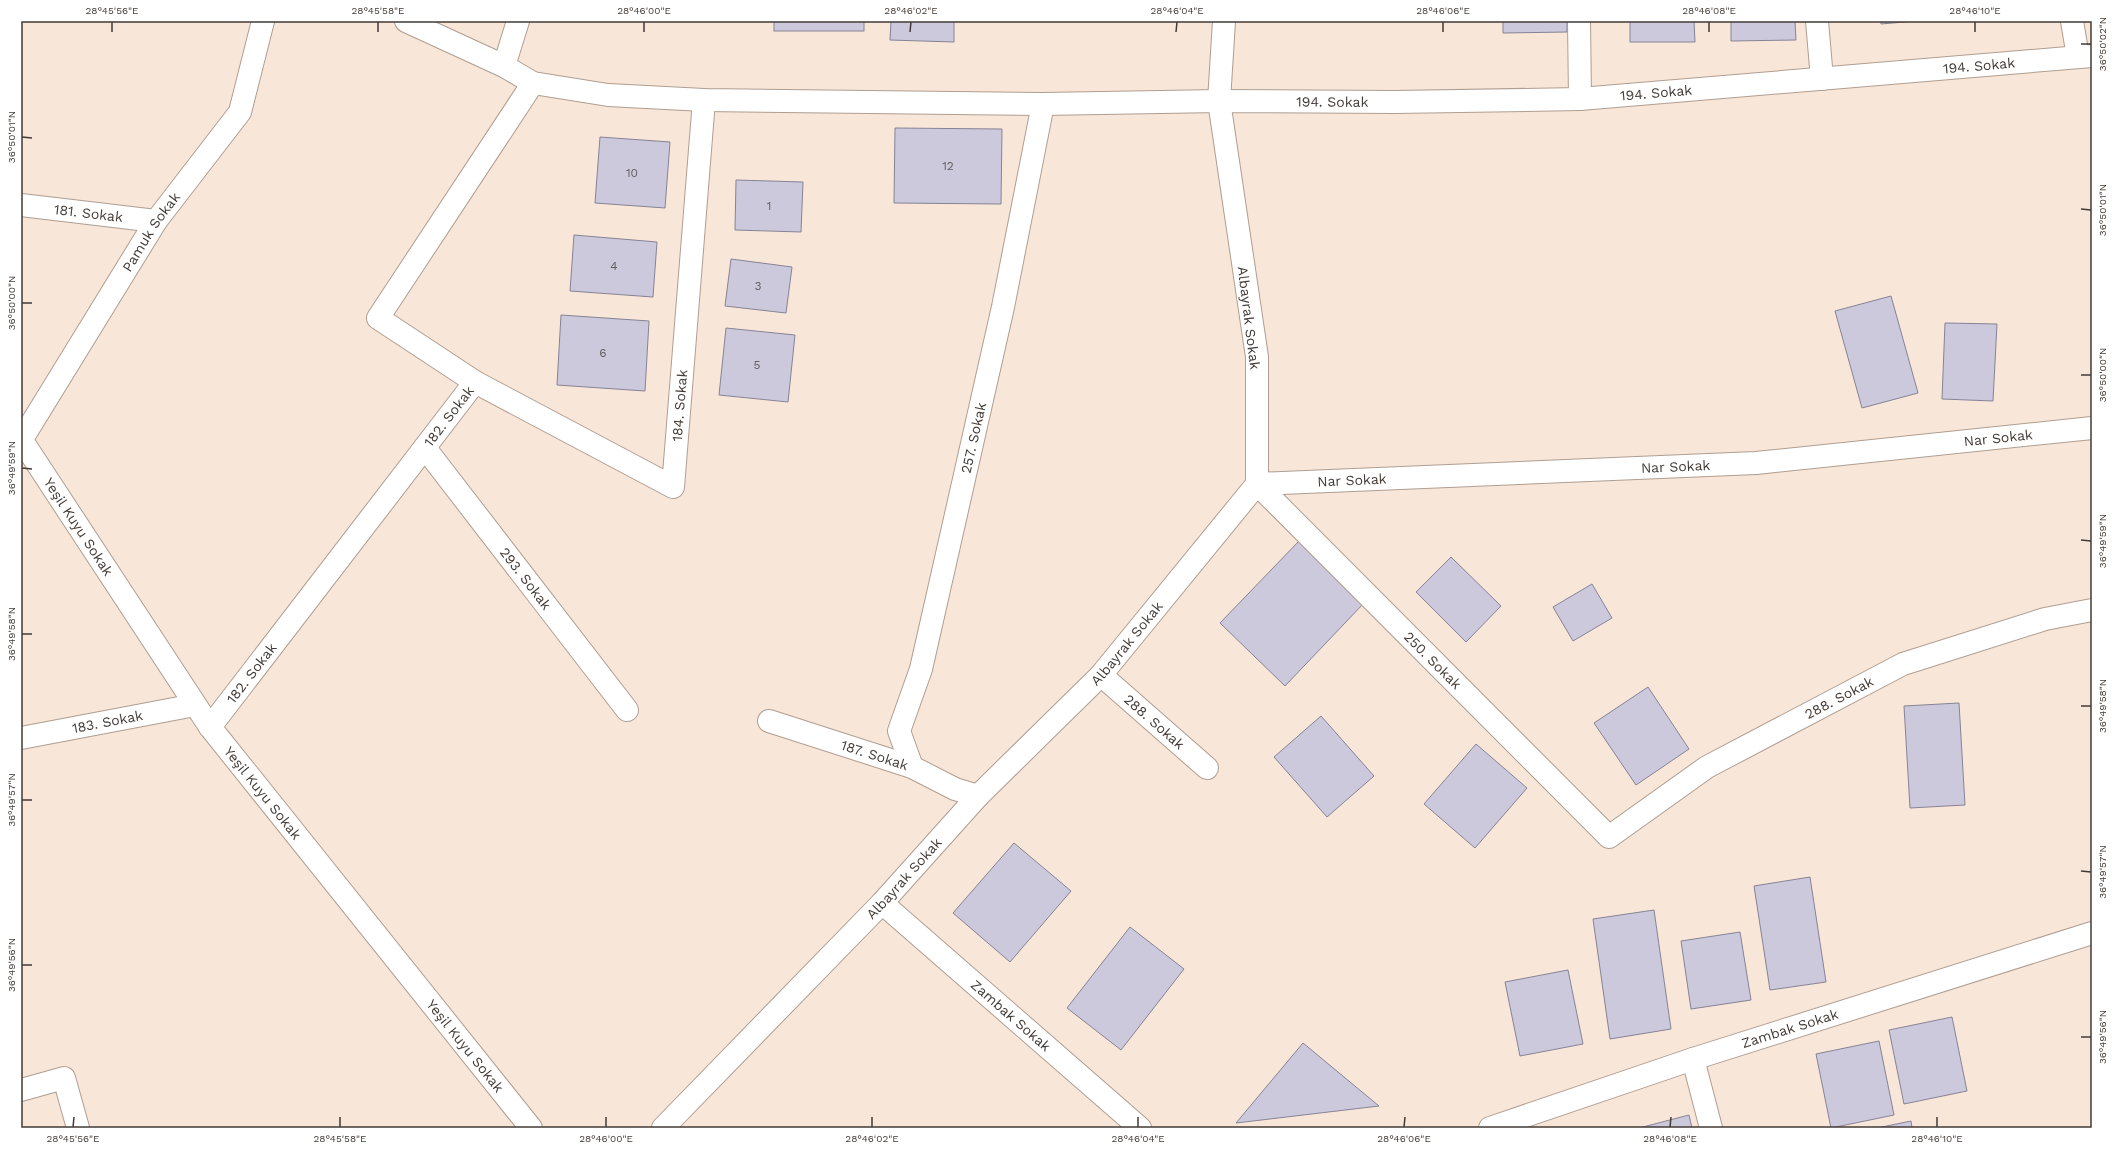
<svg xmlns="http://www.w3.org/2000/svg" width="2113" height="1149" font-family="'Work Sans',sans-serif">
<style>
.building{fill:#ccc9dd;stroke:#868395}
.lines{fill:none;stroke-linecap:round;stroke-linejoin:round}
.street-casing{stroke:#af9e91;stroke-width:24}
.street{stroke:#fff;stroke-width:22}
.ticks{fill:none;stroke:#433b36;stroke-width:1.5}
.labels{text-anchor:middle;stroke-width:3;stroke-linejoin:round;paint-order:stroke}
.number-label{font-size:12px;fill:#655e60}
.street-label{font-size:14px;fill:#433b36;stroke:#fff}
.neatline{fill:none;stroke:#433b36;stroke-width:1.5}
.ticks-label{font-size:10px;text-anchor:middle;fill:#433b36}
</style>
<rect width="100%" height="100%" fill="#f8e6d8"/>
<g class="building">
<rect x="774" y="21" width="90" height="10"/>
<path d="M891,21H954V42L890,40Z"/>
<path d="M1503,21H1567V32L1503,33Z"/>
<path d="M1630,21H1694L1695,42H1630Z"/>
<path d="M1731,21H1795L1796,40L1731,41Z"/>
<path d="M1881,21H1916L1881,24Z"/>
<path d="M895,128L1002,129L1001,204L894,203Z"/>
<path d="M600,137L670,142L665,208L595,203Z"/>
<path d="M736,180L803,182L801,232L735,230Z"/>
<path d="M574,235L657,242L653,297L570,291Z"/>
<path d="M731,259L792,267L786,313L725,306Z"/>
<path d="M1891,296L1918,393L1862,408L1835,311Z"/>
<path d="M561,315L649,321L645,391L557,385Z"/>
<path d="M1945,323L1997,324L1993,401L1942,399Z"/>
<path d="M726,328L795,335L788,402L719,395Z"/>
<path d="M1299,541L1364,603L1285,686L1220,623Z"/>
<path d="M1451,557L1501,606L1466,642L1416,592Z"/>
<path d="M1592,584L1612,618L1573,641L1553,607Z"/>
<path d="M1648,687L1689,749L1636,785L1594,723Z"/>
<path d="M1959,703L1965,805L1910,808L1904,706Z"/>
<path d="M1321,716L1374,776L1327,817L1274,757Z"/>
<path d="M1476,744L1527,788L1475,848L1424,804Z"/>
<path d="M1014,843L1071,891L1010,962L953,913Z"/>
<path d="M1810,877L1826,982L1770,990L1754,886Z"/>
<path d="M1654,910L1671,1029L1610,1039L1593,919Z"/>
<path d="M1130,927L1184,969L1121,1050L1067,1008Z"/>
<path d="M1740,932L1751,1000L1691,1009L1681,941Z"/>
<path d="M1568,970L1583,1044L1520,1056L1505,982Z"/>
<path d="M1952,1017L1967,1091L1904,1104L1889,1030Z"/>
<path d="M1879,1041L1894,1115L1831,1128L1816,1054Z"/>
<path d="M1303,1043L1379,1106L1236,1123Z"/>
<path d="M1689,1115L1692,1128H1639Z"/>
<path d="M1911,1121L1912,1128H1877Z"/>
</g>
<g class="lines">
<g class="street-casing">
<g id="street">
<path id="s1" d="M406,21L504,66L533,83L608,95L704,100L1043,104L1219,101L1395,102L1580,99L2092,56"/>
<path d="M1579,21L1580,99"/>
<path d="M1817,21L1822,79"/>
<path d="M2072,21L2078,57"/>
<path d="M504,66L518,21"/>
<path id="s2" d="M21,205L156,221"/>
<path id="s3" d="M475,382L673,487L704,100"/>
<path id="s4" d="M21,439L210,727L531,1128"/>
<path id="s5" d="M22,439L156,221L240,112L263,21"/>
<path id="s6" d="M425,448L627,710"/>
<path id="s7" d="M1257,484L1609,837L1707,767L1903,664L2045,619L2092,610"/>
<path id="s8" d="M1257,484L1756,463L2092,428"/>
<path id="s9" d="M1101,675L1207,768"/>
<path id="s10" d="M769,721L912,767L955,789L978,796"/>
<path id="s11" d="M210,727L475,382L378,318L533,83"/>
<path id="s12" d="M21,738L195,705"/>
<path id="s13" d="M912,767L899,731L921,669L1003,307L1043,104"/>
<path id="s14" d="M882,903L1140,1128"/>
<path d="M1693,1059L1711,1128"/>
<path d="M21,1090L64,1078L78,1128"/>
<path id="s15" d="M663,1128L882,903L978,796L1101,675L1257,484V357L1219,101L1224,21"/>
<path id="s16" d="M1490,1128L1693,1059L2092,933"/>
</g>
</g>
<use href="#street" class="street"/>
</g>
<path class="ticks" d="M112,32V22M378,32V22M644,32V22M910,32L911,22M1176,32L1177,22M1443,32V22M1709,32V22M1975,32V22M2081,44H2091M22,137L32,138M2081,209L2091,210M22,303H32M2081,375H2091M22,468L32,469M2081,540L2091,541M22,634H32M2081,706H2091M22,800H32M2081,871L2091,872M22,965H32M2081,1037H2091M73,1127L74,1117M340,1127V1117M606,1127V1117M872,1127V1117M1138,1127V1117M1404,1127L1405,1117M1670,1127L1671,1117M1937,1127V1117"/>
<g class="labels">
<g class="number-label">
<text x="948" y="170">12</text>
<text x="632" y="177">10</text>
<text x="769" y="210">1</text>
<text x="614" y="270">4</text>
<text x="758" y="290">3</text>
<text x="603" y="357">6</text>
<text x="757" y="369">5</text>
</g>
<g class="street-label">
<text dy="5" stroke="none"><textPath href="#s1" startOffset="1590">194. Sokak</textPath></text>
<text dy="5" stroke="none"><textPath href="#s1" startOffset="1266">194. Sokak</textPath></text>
<text dy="5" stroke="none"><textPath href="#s1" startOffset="942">194. Sokak</textPath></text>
<text dy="5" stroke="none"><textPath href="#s2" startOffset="68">181. Sokak</textPath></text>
<text dy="5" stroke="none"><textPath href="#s5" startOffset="244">Pamuk Sokak</textPath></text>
<text transform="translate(1249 318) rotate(83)" y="5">Albayrak Sokak</text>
<text dy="5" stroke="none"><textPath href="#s3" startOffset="306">184. Sokak</textPath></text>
<text dy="5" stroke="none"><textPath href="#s11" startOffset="392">182. Sokak</textPath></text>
<text dy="5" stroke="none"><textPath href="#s8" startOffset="743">Nar Sokak</textPath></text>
<text dy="5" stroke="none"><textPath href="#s13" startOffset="341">257. Sokak</textPath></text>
<text dy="5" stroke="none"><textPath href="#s8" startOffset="419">Nar Sokak</textPath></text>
<text dy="5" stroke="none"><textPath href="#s8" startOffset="95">Nar Sokak</textPath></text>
<text dy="5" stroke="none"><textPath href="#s4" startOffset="105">Yeşil Kuyu Sokak</textPath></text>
<text dy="5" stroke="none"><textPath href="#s6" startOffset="165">293. Sokak</textPath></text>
<text dy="5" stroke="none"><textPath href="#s15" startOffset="671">Albayrak Sokak</textPath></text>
<text dy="5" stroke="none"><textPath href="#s7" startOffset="249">250. Sokak</textPath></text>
<text dy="5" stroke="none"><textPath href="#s11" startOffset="68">182. Sokak</textPath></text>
<text dy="5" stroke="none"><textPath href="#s7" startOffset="768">288. Sokak</textPath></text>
<text dy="5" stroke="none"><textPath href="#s12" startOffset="88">183. Sokak</textPath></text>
<text dy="5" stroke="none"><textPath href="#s9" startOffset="71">288. Sokak</textPath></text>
<text dy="5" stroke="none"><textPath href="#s10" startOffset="111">187. Sokak</textPath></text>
<text dy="5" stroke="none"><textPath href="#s4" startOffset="429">Yeşil Kuyu Sokak</textPath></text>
<text dy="5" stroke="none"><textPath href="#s15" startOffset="347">Albayrak Sokak</textPath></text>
<text dy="5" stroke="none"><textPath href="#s14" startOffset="171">Zambak Sokak</textPath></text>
<text dy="5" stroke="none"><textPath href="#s16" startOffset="316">Zambak Sokak</textPath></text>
<text dy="5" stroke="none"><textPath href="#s4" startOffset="753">Yeşil Kuyu Sokak</textPath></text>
</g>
</g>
<rect width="2113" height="1149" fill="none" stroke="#ffffff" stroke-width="44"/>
<rect x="22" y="22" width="2069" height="1105" class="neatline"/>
<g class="ticks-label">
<text x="112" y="14">28°45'56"E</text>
<text x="378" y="14">28°45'58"E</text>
<text x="644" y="14">28°46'00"E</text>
<text x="911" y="14">28°46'02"E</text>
<text x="1177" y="14">28°46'04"E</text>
<text x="1443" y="14">28°46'06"E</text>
<text x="1709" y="14">28°46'08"E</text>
<text x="1975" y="14">28°46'10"E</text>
<text transform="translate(2102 44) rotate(-90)" y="4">36°50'02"N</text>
<text transform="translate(11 137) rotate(-90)" y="4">36°50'01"N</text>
<text transform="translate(2102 210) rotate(-90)" y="4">36°50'01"N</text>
<text transform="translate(11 303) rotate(-90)" y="4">36°50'00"N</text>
<text transform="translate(2102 375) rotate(-90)" y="4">36°50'00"N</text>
<text transform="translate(11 468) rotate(-90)" y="4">36°49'59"N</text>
<text transform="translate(2102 541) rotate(-90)" y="4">36°49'59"N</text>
<text transform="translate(11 634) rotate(-90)" y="4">36°49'58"N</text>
<text transform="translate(2102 706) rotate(-90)" y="4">36°49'58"N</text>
<text transform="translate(11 800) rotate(-90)" y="4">36°49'57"N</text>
<text transform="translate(2102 872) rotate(-90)" y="4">36°49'57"N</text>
<text transform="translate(11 965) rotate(-90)" y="4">36°49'56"N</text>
<text transform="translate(2102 1037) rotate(-90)" y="4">36°49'56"N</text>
<text x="73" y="1142">28°45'56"E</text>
<text x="340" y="1142">28°45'58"E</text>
<text x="606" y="1142">28°46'00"E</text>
<text x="872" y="1142">28°46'02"E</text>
<text x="1138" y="1142">28°46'04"E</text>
<text x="1404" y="1142">28°46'06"E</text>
<text x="1670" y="1142">28°46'08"E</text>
<text x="1937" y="1142">28°46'10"E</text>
</g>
</svg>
